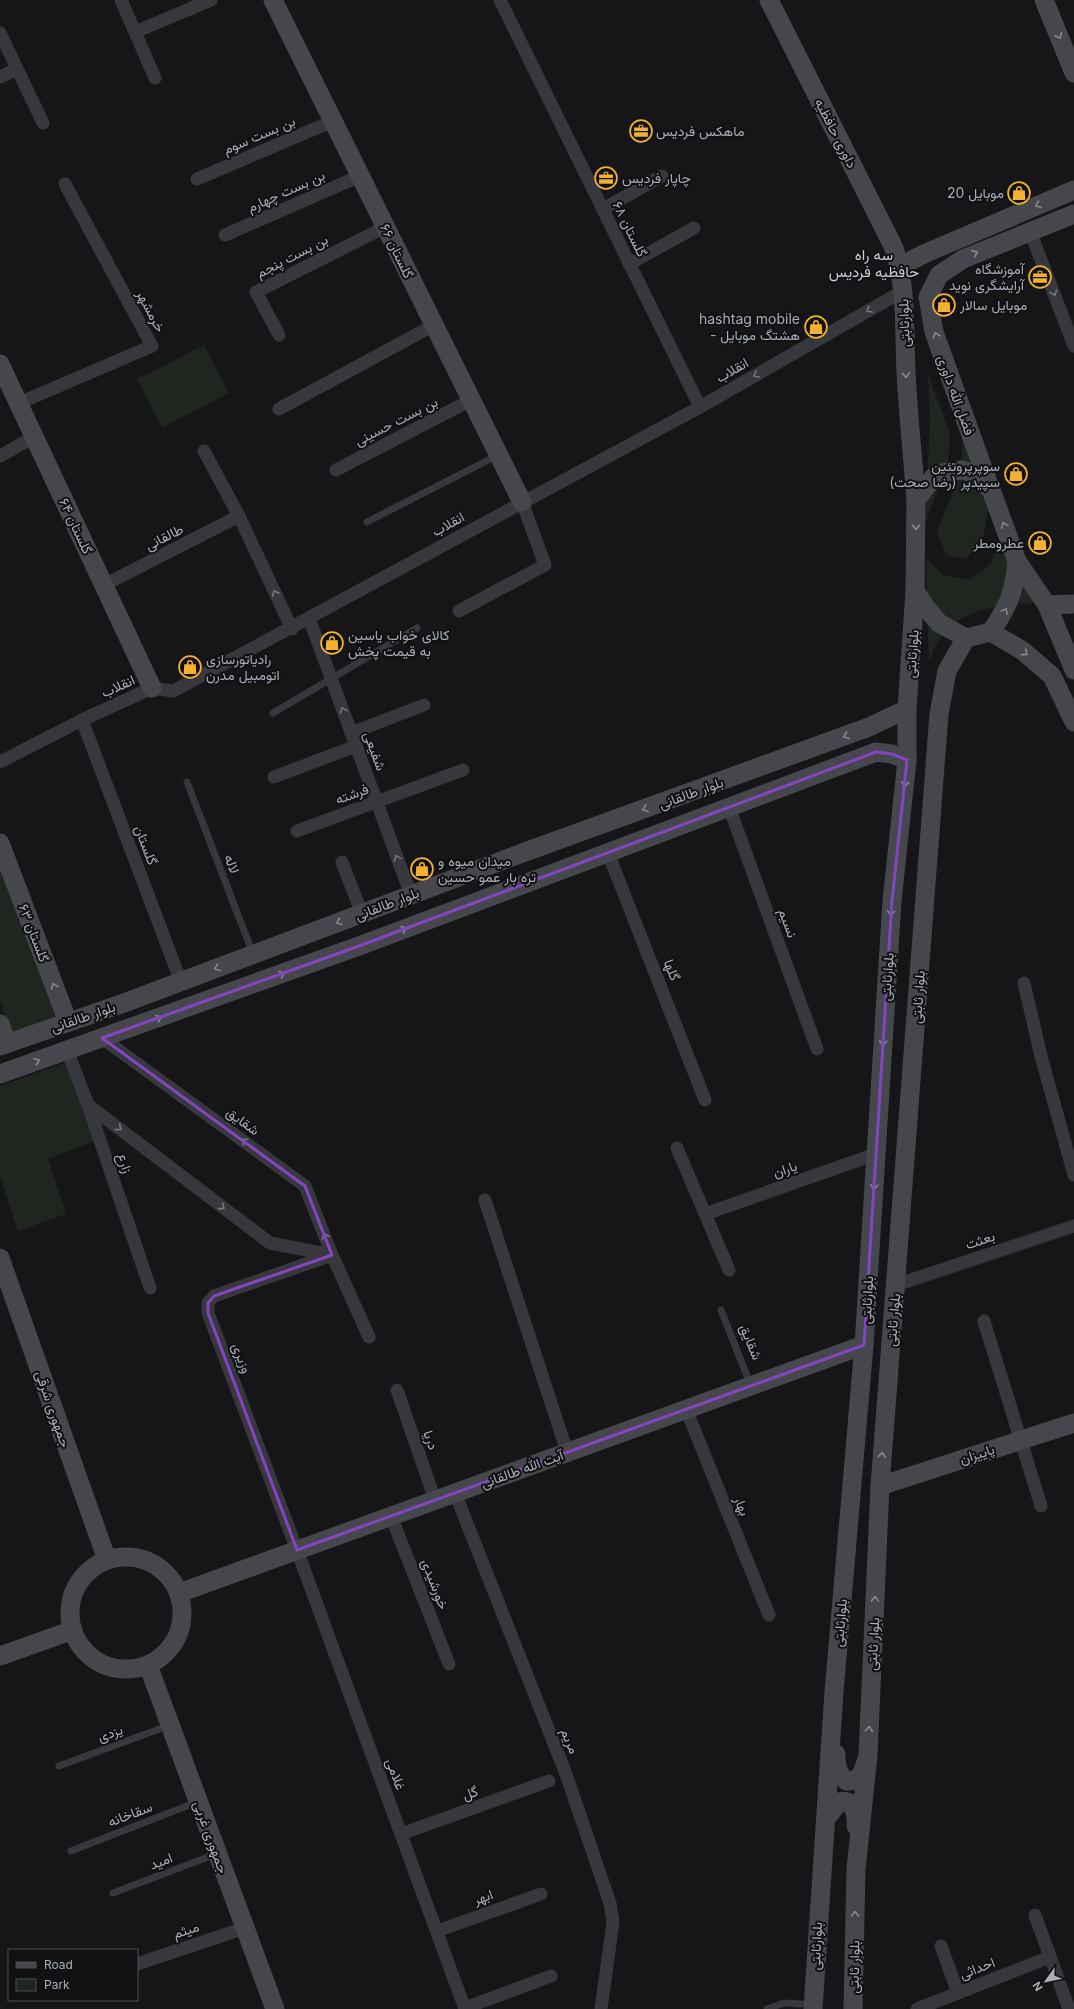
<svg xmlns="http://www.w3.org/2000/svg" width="1074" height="2009" font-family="Inter,Vazirmatn,sans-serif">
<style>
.green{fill:#1e261f}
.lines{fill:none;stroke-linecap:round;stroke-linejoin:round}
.lane{stroke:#37383d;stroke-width:7}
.street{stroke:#37383d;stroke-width:13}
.secondary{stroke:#45474d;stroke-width:19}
.oneway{stroke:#858993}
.oneway2{stroke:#757881}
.marked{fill:none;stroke:#8446be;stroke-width:3;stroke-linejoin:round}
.labels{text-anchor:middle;stroke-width:4;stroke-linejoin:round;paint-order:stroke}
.poi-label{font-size:14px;fill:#a8adb8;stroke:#111113;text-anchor:start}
.street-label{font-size:14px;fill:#a8adb8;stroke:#111113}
.neighbourhood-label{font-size:15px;fill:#c9ccd4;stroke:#111113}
</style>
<rect width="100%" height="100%" fill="#161618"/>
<g class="green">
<path d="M204,345L229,393L162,428L137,379Z"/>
<path d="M928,374L950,433L948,461L925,524L930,421Z"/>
<path d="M963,425L988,510L982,543L965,559L946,555L937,531L961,472Z"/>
<path d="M1003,539L1039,603C1002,604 959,607 938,642C934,648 932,656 929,662L926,559L944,575L968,580L990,564Z"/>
<path d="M0,866L56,1017L11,1033L0,1000Z"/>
<path d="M67,1062L95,1141L48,1159L66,1214L18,1231L0,1176V1086Z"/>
</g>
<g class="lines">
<g class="lane">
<path d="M367,522L498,455"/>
<path d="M273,713L417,628"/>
<path d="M187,782L253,954"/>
<path d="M721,1310L751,1386"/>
<path d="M59,1766L170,1725"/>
<path d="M71,1851L197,1802"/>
<path d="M113,1893L216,1854"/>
<path d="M767,2009L784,2003L801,2004"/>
</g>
<g class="street">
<path d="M121,0L155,78"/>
<path d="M500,0L700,407"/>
<path d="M135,32L211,0"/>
<path d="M0,33L43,123"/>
<path d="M0,77L17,69"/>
<path d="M197,179L333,121"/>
<path d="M603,209L662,176"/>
<path d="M1030,231L1074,346"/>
<path d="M225,235L360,176"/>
<path d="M629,264L694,228"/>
<path d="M279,335L256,292L385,227"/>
<path d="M19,403L152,346L65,184"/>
<path d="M279,409L434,325"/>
<path d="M204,451L239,516L292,629"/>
<path d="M0,456L34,437"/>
<path d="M336,470L471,400"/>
<path d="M104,585L239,516"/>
<path d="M459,611L545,565L522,502"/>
<path d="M309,618L411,895"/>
<path d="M82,720L181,982"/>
<path d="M351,733L424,705"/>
<path d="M0,762L82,720L152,688L173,691L700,407L903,291"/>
<path d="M274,777L356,746"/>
<path d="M729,807L817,1049"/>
<path d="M297,831L463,770"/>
<path d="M608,853L705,1100"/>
<path d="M342,862L362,914"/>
<path d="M1024,983L1041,1056L1074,1175"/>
<path d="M67,1050L88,1105L150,1288"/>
<path d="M88,1105L270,1243L332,1255L305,1186L102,1038"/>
<path d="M677,1148L729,1270"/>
<path d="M485,1200L567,1452"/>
<path d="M705,1214L876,1154"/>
<path d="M896,1285L1074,1226"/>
<path d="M984,1321L1041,1506"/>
<path d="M369,1337L332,1255L214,1296L208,1303V1313L297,1550L465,2009"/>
<path d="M397,1390L435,1500"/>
<path d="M686,1409L769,1615"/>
<path d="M455,1493L566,1774L610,1903L613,1922L601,2009"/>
<path d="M391,1516L449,1664"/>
<path d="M401,1834L549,1781"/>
<path d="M1035,1915L1069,2009"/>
<path d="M437,1931L541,1894"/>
<path d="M941,1946L958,1993"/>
<path d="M137,1964L245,1928"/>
<path d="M465,2008L551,1976"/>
<path d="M917,2009L1050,1957"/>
</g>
<g class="secondary">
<path d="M273,0L522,502"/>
<path d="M769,0L894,248C907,288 904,331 906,372C908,415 913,457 916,500"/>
<path d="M1044,0L1074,73"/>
<path d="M900,266L926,253L1074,190"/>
<path d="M0,364L152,688"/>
<path d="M989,485L934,332L928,297L939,275L963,259L1074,214"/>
<path d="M1017,561C1014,593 1009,605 991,632L966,638L939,623L927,609L915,591L916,500L933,478L946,472L962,470L975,474L991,490L1017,561L1047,605L1074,670"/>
<path d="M1047,605L1074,604"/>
<path d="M991,632L1023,651L1052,676L1074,722"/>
<path d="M0,843L68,1022"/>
<path d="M0,1024L7,1043"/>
<path d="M0,1046L124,1003L525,852L869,727L907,709"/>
<path d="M0,1074L359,946L876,752L892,754L907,760"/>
<path d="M0,1258L107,1560"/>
<path d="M880,1486L1074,1423"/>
<circle cx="126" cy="1613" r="56"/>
<path d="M179,1593L864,1345"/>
<path d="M0,1656L73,1630"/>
<path d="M148,1665L275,2009"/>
<path d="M836,1754C836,1765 837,1775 847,1781C861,1781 863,1772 866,1761"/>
<path d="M827,1817L839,1802C854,1797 857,1816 856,1826"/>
<path d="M813,2009L834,1692L864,1345L892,901L907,760V709L915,591"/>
<path d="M853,2009L856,1869L868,1755L880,1486L939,714L947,671L966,638"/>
</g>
</g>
<defs><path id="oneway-chevron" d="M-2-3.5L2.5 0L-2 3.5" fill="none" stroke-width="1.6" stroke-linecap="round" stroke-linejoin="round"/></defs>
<g class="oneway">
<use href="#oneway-chevron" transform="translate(1059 36) rotate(68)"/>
<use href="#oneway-chevron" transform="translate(1038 205) rotate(157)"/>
<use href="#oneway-chevron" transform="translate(975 253) rotate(-24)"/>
<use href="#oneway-chevron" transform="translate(936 335) rotate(-107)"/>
<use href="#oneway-chevron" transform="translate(906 375) rotate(86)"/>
<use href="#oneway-chevron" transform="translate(1004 525) rotate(-111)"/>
<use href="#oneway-chevron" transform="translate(916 527) rotate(91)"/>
<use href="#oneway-chevron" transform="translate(1005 611) rotate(-62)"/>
<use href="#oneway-chevron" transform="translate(1025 653) rotate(37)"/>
<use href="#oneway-chevron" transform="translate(846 736) rotate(160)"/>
<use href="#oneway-chevron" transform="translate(905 784) rotate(96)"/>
<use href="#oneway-chevron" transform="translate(645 809) rotate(160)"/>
<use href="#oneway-chevron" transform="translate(891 913) rotate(94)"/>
<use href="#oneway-chevron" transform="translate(339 922) rotate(159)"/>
<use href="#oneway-chevron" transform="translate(404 929) rotate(-21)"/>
<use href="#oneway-chevron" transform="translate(217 968) rotate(159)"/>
<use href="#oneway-chevron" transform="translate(282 974) rotate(-20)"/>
<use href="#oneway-chevron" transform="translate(54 986) rotate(-111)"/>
<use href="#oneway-chevron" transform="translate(159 1018) rotate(-20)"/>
<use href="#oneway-chevron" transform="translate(883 1043) rotate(94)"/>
<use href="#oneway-chevron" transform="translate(37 1061) rotate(-20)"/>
<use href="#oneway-chevron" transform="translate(874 1187) rotate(93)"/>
<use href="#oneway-chevron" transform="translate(882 1455) rotate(-86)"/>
<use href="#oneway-chevron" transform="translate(875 1599) rotate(-88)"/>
<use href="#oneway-chevron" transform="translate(869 1729) rotate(-87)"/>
<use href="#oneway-chevron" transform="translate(855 1914) rotate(-89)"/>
</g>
<g class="oneway2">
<use href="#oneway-chevron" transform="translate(1054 293) rotate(69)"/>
<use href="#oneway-chevron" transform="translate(869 310) rotate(150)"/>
<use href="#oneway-chevron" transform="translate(756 375) rotate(150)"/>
<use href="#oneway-chevron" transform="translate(275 593) rotate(-115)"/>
<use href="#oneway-chevron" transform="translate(343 710) rotate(-110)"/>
<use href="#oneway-chevron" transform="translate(397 858) rotate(-110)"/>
<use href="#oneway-chevron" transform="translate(119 1128) rotate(37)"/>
<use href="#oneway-chevron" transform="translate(244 1141) rotate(-144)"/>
<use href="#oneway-chevron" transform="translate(222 1207) rotate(37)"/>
<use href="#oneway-chevron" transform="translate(325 1236) rotate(-111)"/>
</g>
<path class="marked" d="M876,752L892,754L907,760L892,901L864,1345L297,1550L208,1313V1303L214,1296L332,1255L305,1186L102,1038L359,946Z"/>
<defs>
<g id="office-ring" transform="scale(1.15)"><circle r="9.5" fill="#111113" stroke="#f2b134" stroke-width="1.5"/><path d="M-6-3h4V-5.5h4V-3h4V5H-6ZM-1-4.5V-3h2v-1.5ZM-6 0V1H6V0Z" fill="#f2b134"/></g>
<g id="shop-ring" transform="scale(1.15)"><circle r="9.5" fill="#111113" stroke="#f2b134" stroke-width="1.5"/><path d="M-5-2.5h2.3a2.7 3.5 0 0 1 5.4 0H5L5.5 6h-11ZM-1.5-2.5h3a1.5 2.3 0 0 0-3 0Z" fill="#f2b134"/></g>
</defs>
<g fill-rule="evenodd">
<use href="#office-ring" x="641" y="131"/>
<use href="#office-ring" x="606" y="178"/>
<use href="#shop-ring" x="1019" y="193"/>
<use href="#office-ring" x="1040" y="277"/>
<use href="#shop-ring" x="944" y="305"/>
<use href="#shop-ring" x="816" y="327"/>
<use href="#shop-ring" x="1016" y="474"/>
<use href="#shop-ring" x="1040" y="543"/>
<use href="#shop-ring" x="332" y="643"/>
<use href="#shop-ring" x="190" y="667"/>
<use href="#shop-ring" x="422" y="869"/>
</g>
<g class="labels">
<g class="poi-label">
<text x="656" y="136">ماهکس فردیس</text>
<text x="622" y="183">چاپار فردیس</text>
<text x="1004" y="198" text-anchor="end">موبایل 20</text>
<text x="1024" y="274" text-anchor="end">آموزشگاه<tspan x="1024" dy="16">آرایشگری نوید</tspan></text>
<text x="960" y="310">موبایل سالار</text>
<text x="800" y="324" text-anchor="end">hashtag mobile<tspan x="800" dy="16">- هشتگ موبایل</tspan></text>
<text x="1000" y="471" text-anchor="end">سوپرپروتئین<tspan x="1000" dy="16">سپیدپر (رضا صحت)</tspan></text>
<text x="1024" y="548" text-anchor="end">عطرومطر</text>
<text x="348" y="640">کالای خواب یاسین<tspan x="348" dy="16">به قیمت پخش</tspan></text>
<text x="206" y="664">رادیاتورسازی<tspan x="206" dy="16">اتومبیل مدرن</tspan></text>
<text x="438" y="866">میدان میوه و<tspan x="438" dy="16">تره بار عمو حسین</tspan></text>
</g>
<g class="street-label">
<text transform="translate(836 133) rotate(63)" y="5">داوری حافظیه</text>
<text transform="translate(259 135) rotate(-23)" y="5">بن بست سوم</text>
<text transform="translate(286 191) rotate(-24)" y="5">بن بست چهارم</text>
<text transform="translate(630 229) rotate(64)" y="5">گلستان ۶۸</text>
<text transform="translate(397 251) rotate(64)" y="5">گلستان ۶۶</text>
<text transform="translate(292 256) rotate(-27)" y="5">بن بست پنجم</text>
<text transform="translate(151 311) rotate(62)" y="5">خرمشهر</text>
<text transform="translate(904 323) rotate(-92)" y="5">بلوارثابتی</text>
<text transform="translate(732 370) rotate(-30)" y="5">انقلاب</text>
<text transform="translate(956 395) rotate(70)" y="5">فضل الله داوری</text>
<text transform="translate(396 421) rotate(-27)" y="5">بن بست حسینی</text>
<text transform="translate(448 524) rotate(-29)" y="5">انقلاب</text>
<text transform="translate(76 526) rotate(65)" y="5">گلستان ۶۴</text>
<text transform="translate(164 537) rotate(-27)" y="5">طالقانی</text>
<text transform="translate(912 654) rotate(-86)" y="5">بلوارثابتی</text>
<text transform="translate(118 686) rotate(-24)" y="5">انقلاب</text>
<text transform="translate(375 751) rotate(70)" y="5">شفیعی</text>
<text transform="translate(691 793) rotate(-20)" y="5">بلوار طالقانی</text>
<text transform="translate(352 794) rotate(-20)" y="5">فرشته</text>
<text transform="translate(146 845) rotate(69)" y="5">گلستان</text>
<text transform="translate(232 864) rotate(69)" y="5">لاله</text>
<text transform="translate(387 904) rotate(-21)" y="5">بلوار طالقانی</text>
<text transform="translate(788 923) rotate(70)" y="5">نسیم</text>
<text transform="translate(34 933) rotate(69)" y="5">گلستان ۶۳</text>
<text transform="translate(672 970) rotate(69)" y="5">گلها</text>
<text transform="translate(887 977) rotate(-86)" y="5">بلوارثابتی</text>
<text transform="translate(918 997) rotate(-86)" y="5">بلوار ثابتی</text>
<text transform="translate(83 1017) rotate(-19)" y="5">بلوار طالقانی</text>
<text transform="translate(243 1121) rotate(36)" y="5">شقایق</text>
<text transform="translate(125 1163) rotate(71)" y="5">زارع</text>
<text transform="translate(785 1169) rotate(-19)" y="5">یاران</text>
<text transform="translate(980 1240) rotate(-18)" y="5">بعثت</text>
<text transform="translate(867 1300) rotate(-87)" y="5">بلوارثابتی</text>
<text transform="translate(893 1320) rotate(-85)" y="5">بلوار ثابتی</text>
<text transform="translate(751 1342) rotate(68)" y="5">شقایق</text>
<text transform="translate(242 1358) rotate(69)" y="5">وزیری</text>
<text transform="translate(53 1409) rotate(71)" y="5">جمهوری شرقی</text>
<text transform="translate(431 1440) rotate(71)" y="5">دریا</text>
<text transform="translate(977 1454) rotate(-18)" y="5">پاییزان</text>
<text transform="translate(522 1469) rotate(-20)" y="5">آیت الله طالقانی</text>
<text transform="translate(742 1506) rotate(68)" y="5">بهار</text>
<text transform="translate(435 1584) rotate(69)" y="5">خورشیدی</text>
<text transform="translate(840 1623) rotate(-85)" y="5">بلوارثابتی</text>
<text transform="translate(873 1644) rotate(-87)" y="5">بلوار ثابتی</text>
<text transform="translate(110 1733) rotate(-20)" y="5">یزدی</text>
<text transform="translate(570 1741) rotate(68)" y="5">مریم</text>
<text transform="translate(396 1774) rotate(70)" y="5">غلامی</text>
<text transform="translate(470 1793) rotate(-20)" y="5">گل</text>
<text transform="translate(130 1814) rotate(-21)" y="5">سقاخانه</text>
<text transform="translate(211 1837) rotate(70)" y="5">جمهوری غربی</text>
<text transform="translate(161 1861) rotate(-21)" y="5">امید</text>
<text transform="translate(483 1897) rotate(-20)" y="5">ابهر</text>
<text transform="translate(186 1930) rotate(-18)" y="5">میثم</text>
<text transform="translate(816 1946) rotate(-87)" y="5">بلوارثابتی</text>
<text transform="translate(854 1967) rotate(-89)" y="5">بلوار ثابتی</text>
<text transform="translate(977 1968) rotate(-21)" y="5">احداثی</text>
</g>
<g class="neighbourhood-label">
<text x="874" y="260">سه راه<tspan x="874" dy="17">حافظیه فردیس</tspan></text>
</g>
</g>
<rect x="8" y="1949" width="130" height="52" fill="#111113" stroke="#4d4f55"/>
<rect x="16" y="1962" width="20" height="6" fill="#45474d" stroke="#4d4f55"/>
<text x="44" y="1969" font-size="12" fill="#a8adb8">Road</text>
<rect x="16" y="1979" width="20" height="12" fill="#1e261f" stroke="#4d4f55"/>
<text x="44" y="1989" font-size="12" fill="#a8adb8">Park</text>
<g transform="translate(1046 1981) rotate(237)" stroke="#111113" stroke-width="3" paint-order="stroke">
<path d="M0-3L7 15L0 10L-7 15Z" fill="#a8adb8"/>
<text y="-6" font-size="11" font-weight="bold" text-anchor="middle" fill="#a8adb8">N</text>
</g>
</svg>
